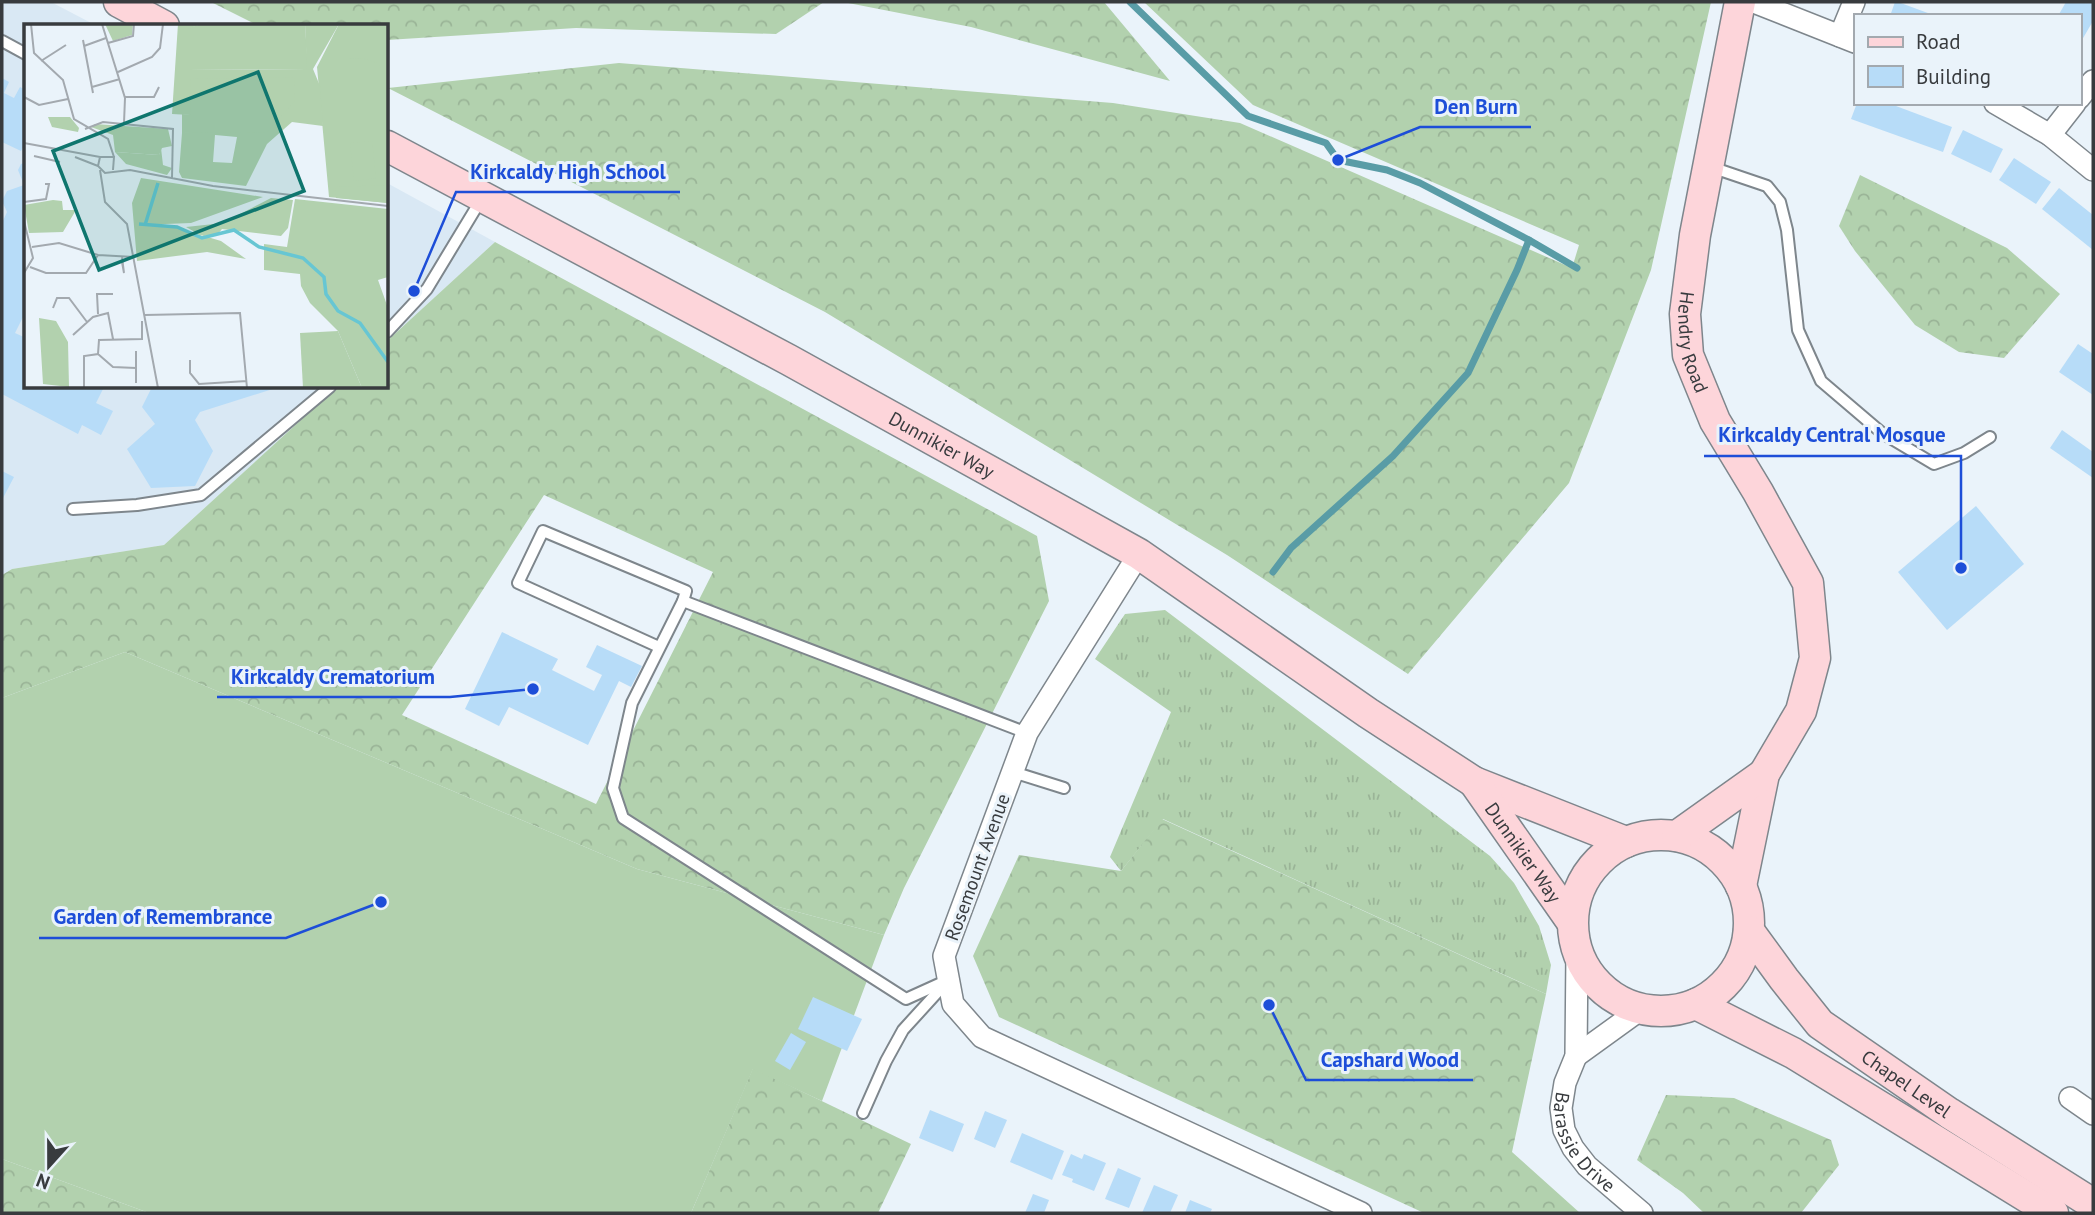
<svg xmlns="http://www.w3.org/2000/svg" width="2095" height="1215" font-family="'PT Sans',sans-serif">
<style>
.built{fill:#d9e8f4}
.grass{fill:url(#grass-tufts)}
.forest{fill:url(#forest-crowns);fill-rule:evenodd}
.garden{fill:#b2d1ae}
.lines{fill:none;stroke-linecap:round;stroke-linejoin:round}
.stream{stroke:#599ca6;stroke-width:7}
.building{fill:#b7dcf8}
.lane-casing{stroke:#7e868c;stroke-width:14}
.street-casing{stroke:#7e868c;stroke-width:24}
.secondary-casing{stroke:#7e868c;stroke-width:33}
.lane{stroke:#fff;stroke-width:10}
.street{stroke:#fff;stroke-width:21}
.secondary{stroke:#fdd5da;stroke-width:30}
.labels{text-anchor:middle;stroke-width:6;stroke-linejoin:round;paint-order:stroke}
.street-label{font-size:19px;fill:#383b3e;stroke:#eaf3fa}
.inset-river{fill:none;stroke:#67c6d3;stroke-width:3.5}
.inset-road{fill:none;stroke:#a3a9af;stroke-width:2}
.view{fill:#0f766e;fill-opacity:0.15;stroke:#0f766e;stroke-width:3.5}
.inset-edge{fill:none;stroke:#383b3e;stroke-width:3.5}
.leader{fill:none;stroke:#1d4ed8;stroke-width:2.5}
.callout-dot{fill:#1d4ed8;stroke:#eaf3fa;stroke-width:2.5}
.callout-label{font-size:21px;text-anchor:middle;font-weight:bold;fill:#1d4ed8;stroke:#eaf3fa;stroke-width:6;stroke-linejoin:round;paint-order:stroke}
</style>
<defs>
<pattern id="grass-tufts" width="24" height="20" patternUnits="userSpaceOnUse" patternTransform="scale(1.75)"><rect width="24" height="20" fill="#b2d1ae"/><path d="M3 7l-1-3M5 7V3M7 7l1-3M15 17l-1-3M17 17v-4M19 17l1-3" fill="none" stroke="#9ab497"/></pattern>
<pattern id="forest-crowns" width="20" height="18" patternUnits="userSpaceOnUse" patternTransform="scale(1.75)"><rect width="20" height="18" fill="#b2d1ae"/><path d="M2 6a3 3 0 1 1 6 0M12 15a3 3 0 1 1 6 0" fill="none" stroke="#9ab497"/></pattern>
</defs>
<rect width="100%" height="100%" fill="#eaf3fa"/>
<g class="built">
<path d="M2,2H51L97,26H26V387H337L164,545L12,569L2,575Z"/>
<path d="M387,183L495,242L387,341Z"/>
</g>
<path class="grass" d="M1165,610L1490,856L1514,883L1539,926L1551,965L1546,994L1163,819L1121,871L1110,857L1171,712L1095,659L1125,614Z"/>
<g class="forest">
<path d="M211,2H824L776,34L576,28L387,40V26H259Z"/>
<path d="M843,2H1104L1170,81L971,27Z"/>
<path d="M1144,2H1711L1651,270L1569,483L1408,674L1227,555L825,312L388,88L619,63L1113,103L1240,123L1572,268L1579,245L1253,105Z"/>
<path d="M1860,175L2007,248L2060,294L2004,358L1959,352L1915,325L1855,251L1839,226Z"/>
<path d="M495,242L1037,536L1049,601L904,888L884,935L637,869L125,652L2,698V575L12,569L164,545L337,387H387V341ZM544,495L713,572L596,804L402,715Z"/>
<path d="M1162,819L1546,994L1512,1152L1580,1213H1424L999,1017L973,956L1019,855L1121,871Z"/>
<path d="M753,1068L911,1144L878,1213H691Z"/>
<path d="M1666,1095L1734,1098L1831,1140L1839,1165L1801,1213H1704L1683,1193L1637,1160Z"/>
<path d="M2,1159L149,1213H2Z"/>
</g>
<path class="garden" d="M125,652L637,869L884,935L822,1101L753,1069L691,1213H149L2,1159V698Z"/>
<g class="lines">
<g class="stream">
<path d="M1130,2L1248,116L1326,143L1338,160L1387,170L1420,183L1529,240L1577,268"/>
<path d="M1273,572L1291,548L1393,456L1468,373L1517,270L1529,240"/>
</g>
</g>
<g class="building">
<path d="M1895,2H1898L1936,16H1890Z"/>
<path d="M2066,2H2093V21L2079,45V16H2058Z"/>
<path d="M2,78L9,82L4,93L14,98L20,87L26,90V146L24,145L21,151L2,142Z"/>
<path d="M1857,103H1888L1952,127L1943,152L1851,119Z"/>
<path d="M1963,130L2003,149L1991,173L1951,154Z"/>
<path d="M2014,158L2051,182L2036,204L1999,180Z"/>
<path d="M26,162V311L15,333L26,338V387H104L96,403L113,411L101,435L82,425L78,434L2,394V223L7,212L2,201L7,191L24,185L18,170L21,164Z"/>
<path d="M2059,188L2093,215V250L2042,209Z"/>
<path d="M2078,344L2093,354V395L2059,372Z"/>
<path d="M152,387H279L200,412L195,420L213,451L195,486L151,488L127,449L155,424L142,407Z"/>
<path d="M2062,430L2093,452V478L2050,448Z"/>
<path d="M2,471L14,477L2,500Z"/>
<path d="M1976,506L2024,564L1947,630L1898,572Z"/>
<path d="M502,632L558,659L552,670L594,691L602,675L586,667L597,645L642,666L631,687L619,681L588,745L509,707L499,726L465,709Z"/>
<path d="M813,997L862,1019L847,1051L798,1029Z"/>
<path d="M791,1033L806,1042L790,1070L775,1061Z"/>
<path d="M930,1110L964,1124L953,1152L919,1138Z"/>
<path d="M985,1111L1007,1120L995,1148L974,1139Z"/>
<path d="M1022,1133L1064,1151L1052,1180L1010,1162Z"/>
<path d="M1071,1154L1082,1159L1084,1154L1106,1163L1094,1191L1072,1182L1073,1179L1062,1175Z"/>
<path d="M1118,1168L1141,1178L1129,1208L1105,1199Z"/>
<path d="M1154,1185L1178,1195L1170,1213H1142Z"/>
<path d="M1033,1194L1049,1200L1044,1213H1025Z"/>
<path d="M1190,1200L1212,1209L1210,1213H1185Z"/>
</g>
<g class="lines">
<g class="lane-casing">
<g id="lane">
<path d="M2,41L26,54"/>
<path d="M1711,167L1767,186L1780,202L1787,230L1798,330L1821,381L1882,433L1934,464L1964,453L1990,437"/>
<path d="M387,332L427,289L482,198"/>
<path d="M73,509L137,505L201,495L330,387"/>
<path d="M683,601L1027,733"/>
<path d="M659,647L518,583L543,531L686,591L683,601L632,703L613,788L623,818L906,999L948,980"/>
<path d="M1013,772L1064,788"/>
<path d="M863,1113L886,1061L903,1030L944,985"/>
</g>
</g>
<g class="street-casing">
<g id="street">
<path d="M1754,2L1855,42"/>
<path d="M1840,36L1854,2"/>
<path d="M2079,98L2093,81"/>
<path d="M1995,103L2050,135L2093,170"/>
<path d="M2050,135L2075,103"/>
<path d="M1139,554L1027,733L944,956L953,1004L982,1037L1361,1213"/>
<path id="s1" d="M1577,952L1576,1056L1565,1083L1561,1108L1564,1130L1573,1148L1587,1166L1642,1213"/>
<path d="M1576,1056L1641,1009"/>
<path d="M2070,1098L2093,1114"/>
</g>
</g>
<g class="secondary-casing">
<g id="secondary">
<path d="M119,2L164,26"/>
<path id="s2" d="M1740,2L1695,235L1685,314L1688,355L1715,421L1758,492L1808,583L1815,658L1801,711L1764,774L1741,886"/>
<path id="s3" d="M387,146L789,360L1139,554L1368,713L1474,782L1626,842"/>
<path id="s4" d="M1474,782L1572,922"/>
<circle cx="1661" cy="923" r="88"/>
<path d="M1677,836L1764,774"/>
<path id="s5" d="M1749,931L1784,979L1820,1024L1949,1113L2093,1204"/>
<path d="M1696,1004L1793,1053L2053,1213"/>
</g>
</g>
<use href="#lane" class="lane"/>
<use href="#street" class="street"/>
<use href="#secondary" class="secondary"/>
</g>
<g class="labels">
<g class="street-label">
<text dy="7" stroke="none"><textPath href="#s2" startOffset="346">Hendry Road</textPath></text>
<text dy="7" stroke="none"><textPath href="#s3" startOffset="630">Dunnikier Way</textPath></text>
<text dy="7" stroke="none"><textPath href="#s4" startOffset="86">Dunnikier Way</textPath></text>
<text transform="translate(977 867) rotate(-70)" y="7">Rosemount Avenue</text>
<text dy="7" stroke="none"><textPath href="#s5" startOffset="222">Chapel Level</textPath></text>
<text dy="7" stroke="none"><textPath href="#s1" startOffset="200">Barassie Drive</textPath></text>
</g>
</g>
<g transform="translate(24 24)">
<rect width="364" height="364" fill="#eaf3fa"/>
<path d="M81,0H109L108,11L89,17ZM178,0L281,1L284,45L163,46L164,4ZM315,0H364V179L305,173L293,43ZM24,93H46L55,104L54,108L28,103ZM137,124L139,141L148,144L143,151L102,140L91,128L135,131ZM29,176L38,177L39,186H52L39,208L5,209L0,181ZM15,294L32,297L44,318L45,363L19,360Z" fill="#b2d1ae"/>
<path d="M154,0H177L164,5V46L283,45L281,0H315L289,45L296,62L299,102L268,98L243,120L222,162L158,154L155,148L158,109L185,106L166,91L148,90ZM191,111L213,113L208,139L189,138ZM337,34L354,39L360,51H324V35ZM71,100L144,105L148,122L138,124L135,131L91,128L89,111L67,103ZM117,154L239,173L167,199L116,201L153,204L197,217L222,235L183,228L113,237L108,179ZM364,161V179L312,174L311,163ZM247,174L269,176L264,204L257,212L198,205L193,211L178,212L162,203L199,199ZM271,175L364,185V253L354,256L364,284V364H338L314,307L286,279L277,262L276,250L240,246V220L263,223Z" fill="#b2d1ae" fill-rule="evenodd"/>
<path d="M314,307L338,364H279L276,309Z" fill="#b2d1ae"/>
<path d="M271,53L270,78L243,108L158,109V90L166,91L167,55ZM348,117L352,154L330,157L326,119Z" fill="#b2d1ae"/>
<path class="inset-river" d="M115,200L153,203L178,214L210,206L235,223L279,234L300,253L302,270L314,287L336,299L364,338M121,201L134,159"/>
<path class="inset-road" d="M7,0L10,29L39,56L50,95L84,115L90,133M78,0L101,74L100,99M59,16L69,69M84,19L109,12L110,0M60,22L82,14M17,37L42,21M94,48L128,33L136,24L139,0M68,63L96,55M0,73L15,81L44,75M101,73H130L135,63M61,105L79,98L149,105L148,154M0,119L76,133M10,132L36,138M51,133L74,142M76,146L81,178L103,200L134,364M89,146L90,133H76L74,142L81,149L106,146L189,162L364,182M0,178L22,175L25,160H21M0,197L9,234L0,249M8,223L35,219L74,231L110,233M98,238L100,249L98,233M6,243L22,249H62L74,231M29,284L33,274H45L63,298M74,290L73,270H89M121,291L216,289L223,364M49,311L69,293L84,289L89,315M112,327V359M74,330L89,343L112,344M166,336V349L175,360L223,357M60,364V332L74,330L75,316L118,315V297"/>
<path class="view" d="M234,48L280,167L75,246L29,127Z"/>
<rect width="364" height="364" class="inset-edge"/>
</g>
<path class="leader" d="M1338 160L1420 127H1531M414 291L456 192H680M1961 568L1961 456H1704M533 689L450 697H217M381 902L286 938H39M1269 1005L1306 1080H1473"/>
<g class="callout-dot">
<circle cx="1338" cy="160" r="7"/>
<circle cx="414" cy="291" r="7"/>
<circle cx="1961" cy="568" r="7"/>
<circle cx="533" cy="689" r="7"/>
<circle cx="381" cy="902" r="7"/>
<circle cx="1269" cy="1005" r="7"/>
</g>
<g class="callout-label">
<text x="1476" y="114">Den Burn</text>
<text x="568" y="179">Kirkcaldy High School</text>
<text x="1832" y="442">Kirkcaldy Central Mosque</text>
<text x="333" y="684">Kirkcaldy Crematorium</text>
<text x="163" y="924">Garden of Remembrance</text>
<text x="1390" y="1067">Capshard Wood</text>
</g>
<rect width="2095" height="1215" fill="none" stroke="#383b3e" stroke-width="7"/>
<rect x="1854" y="14" width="228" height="91" fill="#eaf3fa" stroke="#a3a9af" stroke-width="2"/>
<rect x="1868" y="37" width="35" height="10" fill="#fdd5da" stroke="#a3a9af" stroke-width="2"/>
<text x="1916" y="49" font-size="21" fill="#383b3e">Road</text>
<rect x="1868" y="66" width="35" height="21" fill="#b7dcf8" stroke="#a3a9af" stroke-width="2"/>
<text x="1916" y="84" font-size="21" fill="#383b3e">Building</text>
<g transform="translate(49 1166) rotate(201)" stroke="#eaf3fa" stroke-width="5" paint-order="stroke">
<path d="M0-5L12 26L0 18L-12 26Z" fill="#383b3e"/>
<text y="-10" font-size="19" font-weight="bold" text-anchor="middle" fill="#383b3e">N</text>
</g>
</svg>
